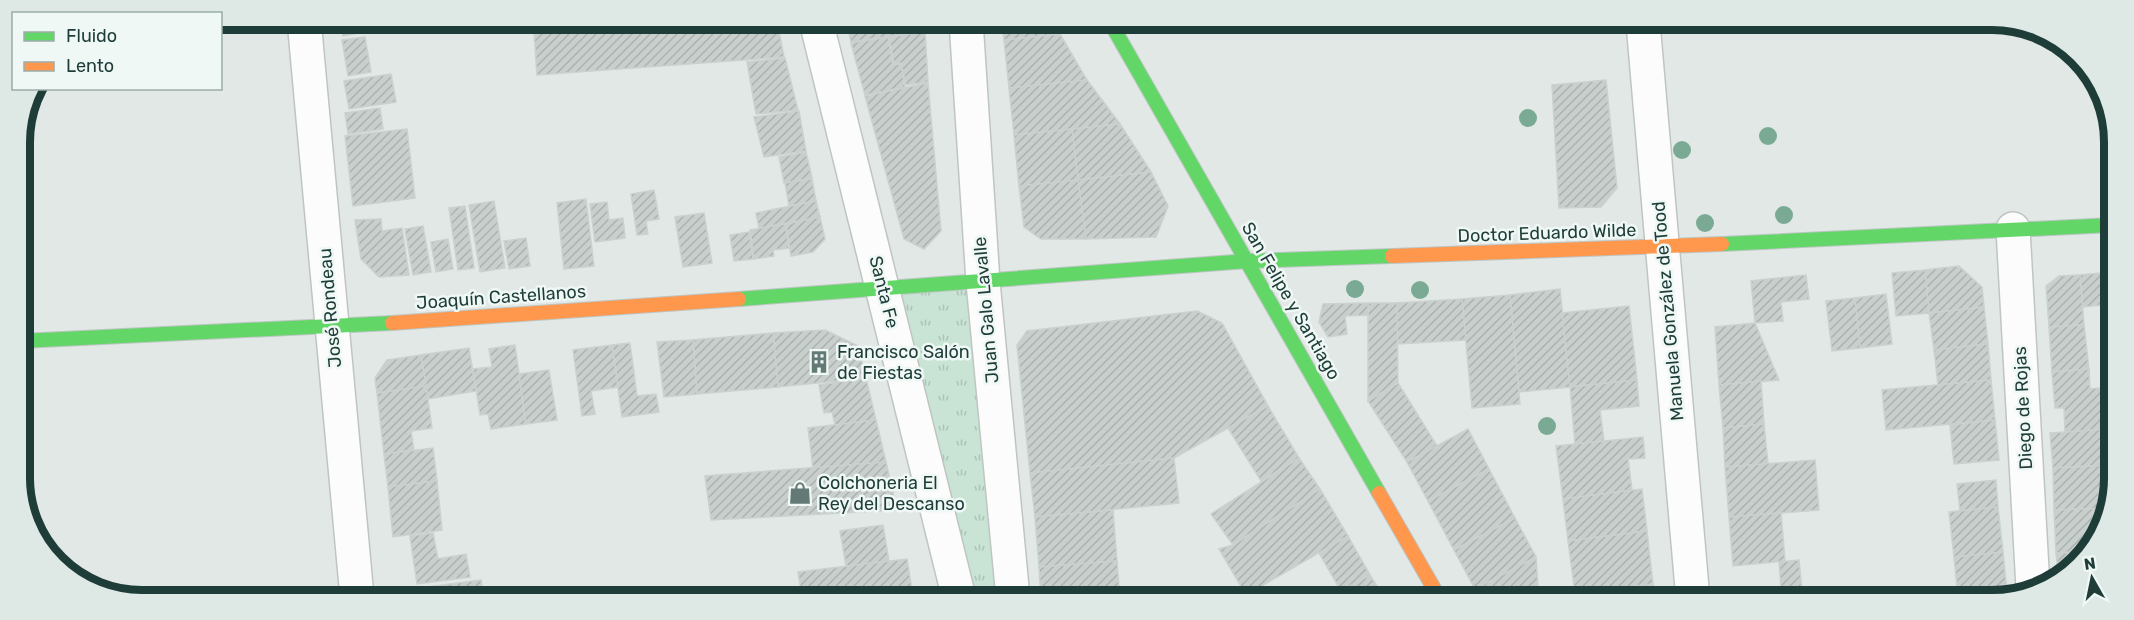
<svg xmlns="http://www.w3.org/2000/svg" width="2134" height="620" font-family="Rubik,sans-serif">
<style>
.grass{fill:url(#grass-tufts)}
.building{fill:url(#building-hatch);stroke:#cad1cf;stroke-width:1.5}
.lines{fill:none;stroke-linecap:round;stroke-linejoin:round}
.street-casing{stroke:#bfc5c3;stroke-width:36}
.fast-casing{stroke:#bdc6c4;stroke-width:16}
.slow-casing{stroke:#bdc6c4;stroke-width:16}
.street{stroke:#fbfcfb;stroke-width:33}
.fast{stroke:#63d668;stroke-width:14}
.slow{stroke:#ff974d;stroke-width:14}
.tree{fill:#7aaa93}
.labels{text-anchor:middle;stroke-width:5;stroke-linejoin:round;paint-order:stroke}
.street-label{font-size:18px;fill:#1e3d39;stroke:#eff8f4}
.poi-label{font-size:18px;fill:#1e3d39;stroke:#eff8f4;text-anchor:start}
.rim{fill:none;stroke:#1e3d39;stroke-width:8}
</style>
<defs>
<pattern id="grass-tufts" width="24" height="20" patternUnits="userSpaceOnUse" patternTransform="scale(1.5)"><rect width="24" height="20" fill="#c9e4d4"/><path d="M3 7l-1-3M5 7V3M7 7l1-3M15 17l-1-3M17 17v-4M19 17l1-3" fill="none" stroke="#acc4b7"/></pattern>
<pattern id="building-hatch" width="6" height="6" patternUnits="userSpaceOnUse" patternTransform="scale(1.5)"><rect width="6" height="6" fill="#c8cfcd"/><path d="M-1 1l2-2M0 6l6-6M5 7l2-2" fill="none" stroke="#abb3b1"/></pattern>
</defs>
<rect width="100%" height="100%" fill="#e2e8e6"/>
<path class="grass" d="M980,287L1011,598H964L888,291Z"/>
<g class="building">
<path d="M340,20H374L376,30L343,36Z"/>
<path d="M665,21H777L784,57L537,75L534,32Z"/>
<path d="M846,21H924L926,31L851,42Z"/>
<path d="M1002,21H1051L1060,34L1004,40Z"/>
<path d="M925,32L928,82L906,85L901,63L894,64L889,37Z"/>
<path d="M1060,34L1087,80L1009,88L1004,40Z"/>
<path d="M365,37L371,72L348,76L342,40Z"/>
<path d="M888,37L893,65L901,64L905,87L865,95L851,43Z"/>
<path d="M785,58L798,110L756,114L747,62Z"/>
<path d="M391,74L396,102L349,109L344,81Z"/>
<path d="M1087,80L1120,124L1014,135L1009,88Z"/>
<path d="M1606,80L1617,188L1601,207L1559,208L1552,85Z"/>
<path d="M928,83L941,231L924,249L904,239L865,96Z"/>
<path d="M380,108L383,129L348,134L345,113Z"/>
<path d="M799,111L806,151L764,157L754,117Z"/>
<path d="M1120,124L1151,172L1078,180L1072,129Z"/>
<path d="M407,129L415,198L353,206L345,136Z"/>
<path d="M1072,129L1078,180L1019,186L1014,135Z"/>
<path d="M806,152L812,178L784,183L779,157Z"/>
<path d="M1151,172L1168,206L1156,237L1086,239L1078,180Z"/>
<path d="M812,179L816,201L789,206L785,183Z"/>
<path d="M1078,180L1086,239H1041L1024,227L1019,186Z"/>
<path d="M654,190L659,219L646,221L648,234L637,235L631,194Z"/>
<path d="M586,199L594,266L564,269L557,203Z"/>
<path d="M494,201L505,268L480,272L469,205Z"/>
<path d="M816,201L820,217L759,228L756,213Z"/>
<path d="M607,202L609,220L623,218L625,238L595,242L590,204Z"/>
<path d="M465,206L474,268L458,270L449,208Z"/>
<path d="M704,213L712,263L683,267L675,217Z"/>
<path d="M820,217L825,239L813,252L791,256L786,224Z"/>
<path d="M381,219L382,231L402,228L409,275L379,277L361,259L355,220Z"/>
<path d="M785,224L789,248L773,250L774,256L754,259L750,230Z"/>
<path d="M423,226L431,272L413,275L405,229Z"/>
<path d="M749,232L753,259L734,261L730,235Z"/>
<path d="M526,238L530,266L509,269L504,241Z"/>
<path d="M448,239L453,269L436,272L431,242Z"/>
<path d="M1959,266L1982,287L1984,307L1929,313L1925,270Z"/>
<path d="M1925,270L1929,313L1896,316L1892,273Z"/>
<path d="M2112,272L2111,304L2083,307L2080,275Z"/>
<path d="M1806,275L1809,299L1781,302L1783,321L1755,323L1751,281Z"/>
<path d="M2080,275L2084,325L2049,327L2046,286L2059,276Z"/>
<path d="M1560,289L1570,387L1519,392L1510,295Z"/>
<path d="M1886,294L1892,344L1860,348L1855,298Z"/>
<path d="M1510,295L1520,404L1472,408L1462,299Z"/>
<path d="M1855,298L1860,348L1832,351L1826,301Z"/>
<path d="M1462,299L1466,340L1397,344V303Z"/>
<path d="M1368,303H1397L1398,383L1368,401Z"/>
<path d="M1368,303V315L1345,316L1347,334L1328,337L1319,322L1323,304Z"/>
<path d="M1629,306L1637,380L1570,387L1562,313Z"/>
<path d="M1984,307L1988,344L1934,350L1929,313Z"/>
<path d="M1197,311L1222,323L1268,406L1174,458L1030,473L1017,345L1027,331Z"/>
<path d="M1755,323L1779,380L1719,385L1715,327Z"/>
<path d="M2084,325L2089,369L2052,372L2049,327Z"/>
<path d="M825,330L858,346L866,378L778,387L773,333Z"/>
<path d="M773,333L778,387L697,394L693,340Z"/>
<path d="M693,340L697,394L664,397L657,342Z"/>
<path d="M630,343L637,396L656,394L659,412L622,417L612,345Z"/>
<path d="M1988,344L1991,380L1938,385L1934,350Z"/>
<path d="M515,345L526,424L491,429L488,414L480,415L473,369L492,367L489,349Z"/>
<path d="M612,345L618,387L591,391L595,414L582,416L573,350Z"/>
<path d="M469,348L476,391L428,399L421,355Z"/>
<path d="M421,355L426,386L377,393L375,378L387,360Z"/>
<path d="M2089,369L2090,389L2111,387V429L2065,432L2064,408H2055L2052,372Z"/>
<path d="M549,370L557,420L526,424L519,374Z"/>
<path d="M866,378L876,420L835,425L832,412L824,413L819,385Z"/>
<path d="M1637,380L1639,406L1600,410L1604,441L1575,444L1570,387Z"/>
<path d="M1991,380L1995,420L1886,430L1882,390Z"/>
<path d="M1761,381L1764,424L1723,428L1719,385Z"/>
<path d="M1398,383L1437,446L1407,462L1368,401Z"/>
<path d="M426,386L432,428L411,431L414,450L384,454L377,393Z"/>
<path d="M1268,406L1299,458L1261,481L1228,428Z"/>
<path d="M876,420L886,462L813,468L808,428Z"/>
<path d="M1995,420L1999,460L1954,464L1950,425Z"/>
<path d="M1764,424L1768,464L1725,467L1723,428Z"/>
<path d="M1468,429L1489,469L1428,501L1407,462Z"/>
<path d="M2111,429V465L2053,468L2050,433Z"/>
<path d="M1643,437L1645,458L1628,459L1632,490L1563,499L1556,446Z"/>
<path d="M433,448L437,481L388,487L384,454Z"/>
<path d="M1174,458L1179,503L1035,517L1030,473Z"/>
<path d="M1299,458L1320,489L1233,545L1211,514Z"/>
<path d="M1815,460L1819,510L1729,517L1725,467Z"/>
<path d="M886,462L897,510L711,520L705,476Z"/>
<path d="M2111,465L2110,508L2054,510L2053,468Z"/>
<path d="M1489,469L1515,518L1454,550L1428,501Z"/>
<path d="M1996,480L1998,507L1960,511L1957,484Z"/>
<path d="M437,481L442,530L393,537L388,487Z"/>
<path d="M1320,489L1348,536L1246,595L1219,549L1233,545Z"/>
<path d="M1642,489L1647,531L1568,541L1563,499Z"/>
<path d="M1998,507L2003,552L1954,557L1949,512Z"/>
<path d="M2110,508L2082,552L2056,553L2054,510Z"/>
<path d="M1113,510L1117,561L1039,567L1035,517Z"/>
<path d="M1781,513L1785,561L1733,566L1729,517Z"/>
<path d="M1515,518L1536,557L1475,589L1454,550Z"/>
<path d="M883,525L889,561L846,566L840,531Z"/>
<path d="M1647,531L1653,584L1575,593L1568,541Z"/>
<path d="M433,533L438,559L466,554L470,577L417,584L410,536Z"/>
<path d="M1348,536L1370,575L1341,591L1319,553Z"/>
<path d="M2003,552L2007,592L1958,597L1954,557Z"/>
<path d="M2082,552L2067,575L2059,578L2056,553Z"/>
<path d="M1536,557L1539,599H1481L1475,589Z"/>
<path d="M907,559L912,590L890,593L891,598H802L798,572Z"/>
<path d="M1799,560L1803,600H1732V593L1781,588L1779,562Z"/>
<path d="M1117,561L1120,598H1041L1039,567Z"/>
<path d="M1370,575L1385,599H1329L1341,591Z"/>
<path d="M481,580L483,597H397L396,591Z"/>
<path d="M1653,584L1654,600L1616,599V589Z"/>
<path d="M1575,593L1576,599H1539Z"/>
<path d="M1981,595L1982,600H1929L1958,597Z"/>
</g>
<g class="lines">
<g class="street-casing">
<g id="street">
<path d="M304,20L357,597"/>
<path d="M816,21L959,598"/>
<path d="M966,21L983,282L1013,598"/>
<path d="M1643,23L1693,600"/>
<path d="M2013,229L2033,588"/>
</g>
</g>
<g class="fast-casing">
<g id="fast">
<path d="M1110,22L1379,493"/>
<path d="M1722,244L2112,225"/>
<path d="M739,299L1248,261L1392,256"/>
<path d="M21,341L392,323"/>
</g>
</g>
<g class="slow-casing">
<g id="slow">
<path d="M1392,256L1722,244"/>
<path d="M392,323L739,299"/>
<path d="M1379,493L1440,599"/>
</g>
</g>
<use href="#street" class="street"/>
<use href="#fast" class="fast"/>
<use href="#slow" class="slow"/>
</g>
<g class="tree">
<circle cx="1528" cy="118" r="9"/>
<circle cx="1768" cy="136" r="9"/>
<circle cx="1682" cy="150" r="9"/>
<circle cx="1784" cy="215" r="9"/>
<circle cx="1705" cy="223" r="9"/>
<circle cx="1355" cy="289" r="9"/>
<circle cx="1420" cy="290" r="9"/>
<circle cx="1547" cy="426" r="9"/>
</g>
<defs>
<g id="building-bare" transform="scale(1.8)"><path d="M-4-6H4V6H1V3H-1V6H-4ZM-2.5-4.3h1.7v1.8h-1.7ZM.8-4.3h1.7v1.8H.8ZM-2.5-1h1.7V.8h-1.7ZM.8-1h1.7V.8H.8Z" fill="#637976" stroke="#eff8f4" stroke-width="2.5" paint-order="stroke"/></g>
<g id="shop-bare" transform="scale(1.8)"><path d="M-5-2.5h2.3a2.7 3.5 0 0 1 5.4 0H5L5.5 6h-11ZM-1.5-2.5h3a1.5 2.3 0 0 0-3 0Z" fill="#637976" stroke="#eff8f4" stroke-width="2.5" paint-order="stroke"/></g>
</defs>
<g fill-rule="evenodd">
<use href="#building-bare" x="819" y="362"/>
<use href="#shop-bare" x="800" y="493"/>
</g>
<g class="labels">
<g class="street-label">
<text transform="translate(1547 233) rotate(-2)" y="6">Doctor Eduardo Wilde</text>
<text transform="translate(884 292) rotate(76)" y="6">Santa Fe</text>
<text transform="translate(501 297) rotate(-4)" y="6">Joaquín Castellanos</text>
<text transform="translate(1291 301) rotate(60)" y="6">San Felipe y Santiago</text>
<text transform="translate(330 308) rotate(-95)" y="6">José Rondeau</text>
<text transform="translate(986 310) rotate(-95)" y="6">Juan Galo Lavalle</text>
<text transform="translate(1668 311) rotate(-95)" y="6">Manuela González de Tood</text>
<text transform="translate(2023 408) rotate(-93)" y="6">Diego de Rojas</text>
</g>
<g class="poi-label">
<text x="837" y="358">Francisco Salón<tspan x="837" dy="21">de Fiestas</tspan></text>
<text x="818" y="489">Colchoneria El<tspan x="818" dy="21">Rey del Descanso</tspan></text>
</g>
</g>
<path d="M0 0H2134V620H0ZM142 30H1992A112 112 0 0 1 2104 142V478A112 112 0 0 1 1992 590H142A112 112 0 0 1 30 478V142A112 112 0 0 1 142 30Z" fill="#dee9e5" fill-rule="evenodd"/>
<path class="rim" d="M142 30H1992A112 112 0 0 1 2104 142V478A112 112 0 0 1 1992 590H142A112 112 0 0 1 30 478V142A112 112 0 0 1 142 30Z"/>
<rect x="12" y="12" width="210" height="78" fill="#eff8f4" stroke="#9bada9" stroke-width="1.5"/>
<rect x="24" y="32" width="30" height="9" fill="#63d668" stroke="#9bada9" stroke-width="1.5"/>
<text x="66" y="42" font-size="18" fill="#1e3d39">Fluido</text>
<rect x="24" y="62" width="30" height="9" fill="#ff974d" stroke="#9bada9" stroke-width="1.5"/>
<text x="66" y="72" font-size="18" fill="#1e3d39">Lento</text>
<g transform="translate(2092 578) rotate(351)" stroke="#eff8f4" stroke-width="4.5" paint-order="stroke">
<path d="M0-4.5L10 22L0 15L-10 22Z" fill="#1e3d39"/>
<text y="-9" font-size="16" font-weight="bold" text-anchor="middle" fill="#1e3d39">N</text>
</g>
</svg>
